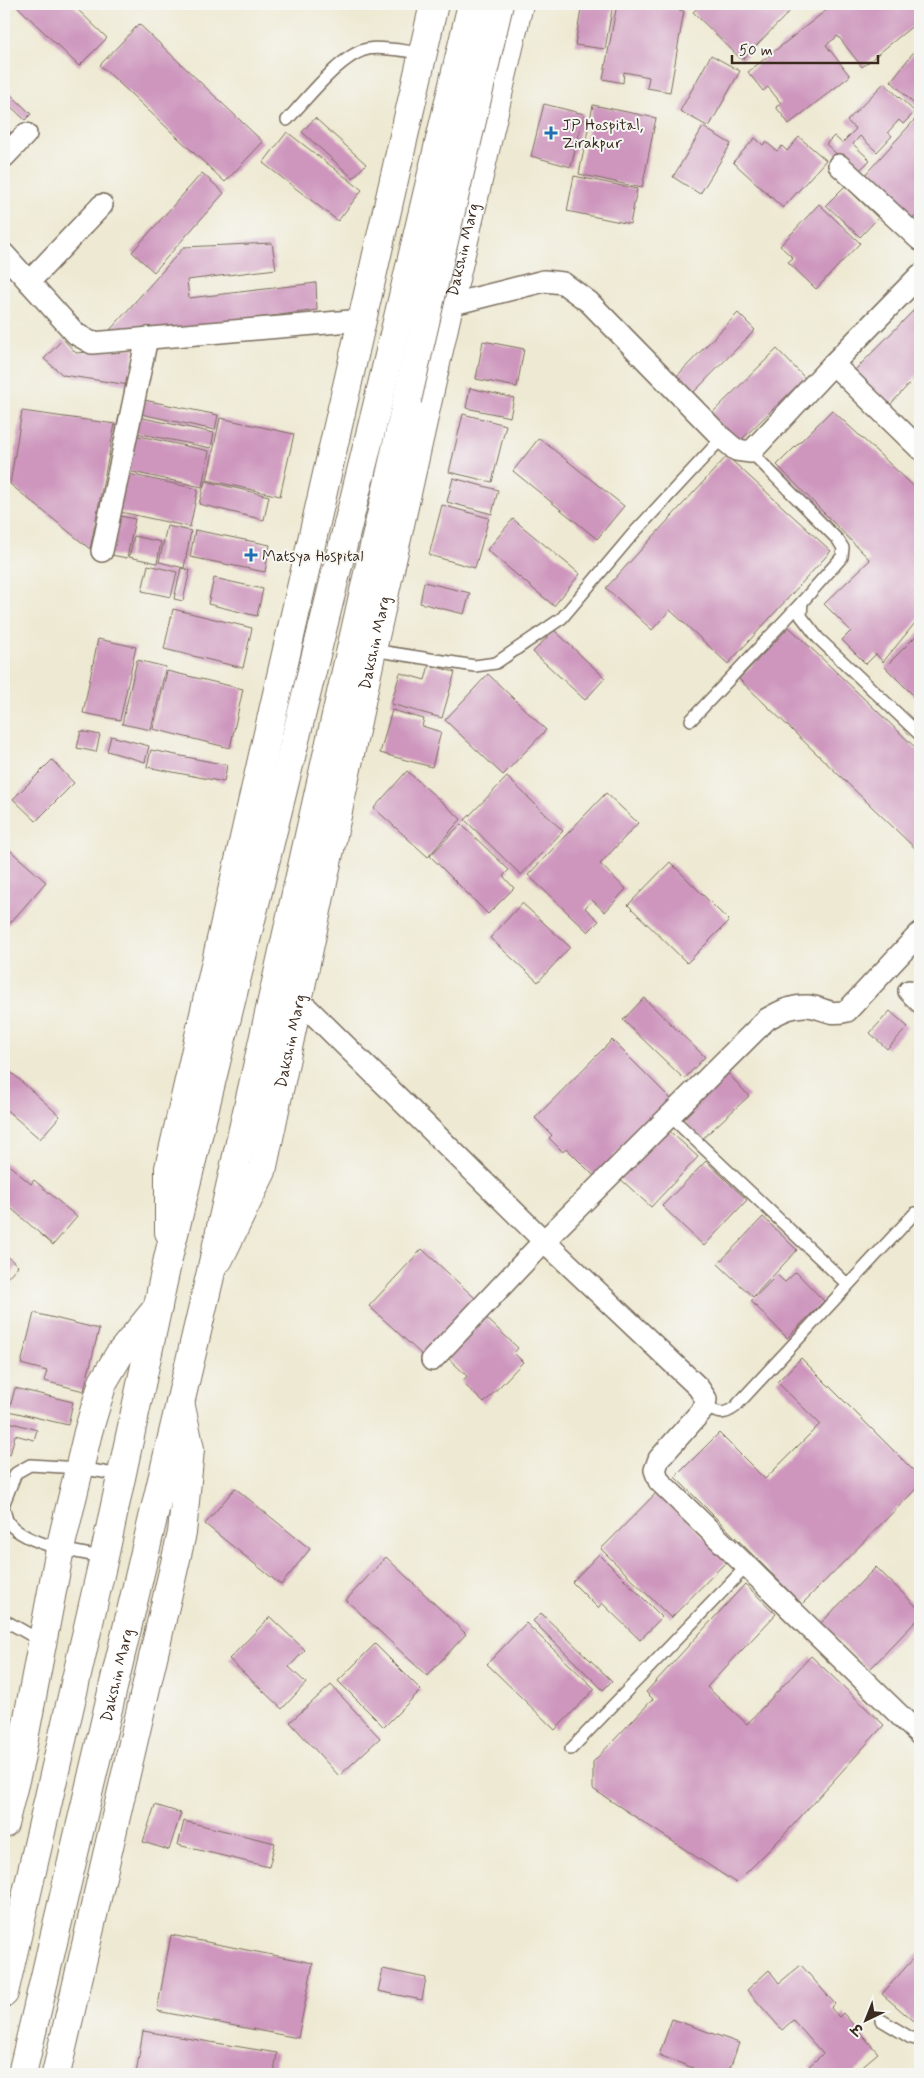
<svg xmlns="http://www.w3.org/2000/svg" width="924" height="2078" font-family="Mynerve,'Playpen Sans Deva',sans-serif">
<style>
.building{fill:#ce96bd}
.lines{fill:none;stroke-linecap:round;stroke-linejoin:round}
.service-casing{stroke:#7a6d5d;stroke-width:14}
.minor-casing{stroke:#7a6d5d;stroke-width:24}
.tertiary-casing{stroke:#7a6d5d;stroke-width:30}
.trunk-casing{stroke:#7a6d5d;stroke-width:30}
.service{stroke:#fff;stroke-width:11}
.minor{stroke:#fff;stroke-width:21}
.tertiary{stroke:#fff;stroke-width:28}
.trunk{stroke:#fff;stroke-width:28}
.trunk-bridge-casing{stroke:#7a6d5d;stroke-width:30;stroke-linecap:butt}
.trunk-bridge{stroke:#fff;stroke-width:28}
.poi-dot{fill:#1f6fb2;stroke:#f6f6f2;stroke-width:2}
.labels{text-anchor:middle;stroke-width:4;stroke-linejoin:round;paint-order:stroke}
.poi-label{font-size:16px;fill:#3b2a1e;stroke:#f6f6f2;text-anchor:start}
.street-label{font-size:16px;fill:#3b2a1e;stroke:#f6f6f2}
</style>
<rect width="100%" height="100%" fill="#f6f6f2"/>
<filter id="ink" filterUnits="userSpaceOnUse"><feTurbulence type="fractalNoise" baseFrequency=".02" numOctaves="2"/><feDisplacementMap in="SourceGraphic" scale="10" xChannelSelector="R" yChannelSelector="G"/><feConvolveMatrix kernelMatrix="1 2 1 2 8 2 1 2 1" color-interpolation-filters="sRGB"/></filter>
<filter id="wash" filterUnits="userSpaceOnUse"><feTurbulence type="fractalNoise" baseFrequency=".0096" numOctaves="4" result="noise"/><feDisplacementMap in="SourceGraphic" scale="20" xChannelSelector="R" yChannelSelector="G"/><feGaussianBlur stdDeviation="1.12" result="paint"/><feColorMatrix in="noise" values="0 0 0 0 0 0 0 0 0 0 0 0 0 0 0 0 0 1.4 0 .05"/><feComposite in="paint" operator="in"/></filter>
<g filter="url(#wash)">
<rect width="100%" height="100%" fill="#eee9d2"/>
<g id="blocks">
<g class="building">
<path d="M19,4H72L107,38L79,66L17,6Z"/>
<path d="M582,4H613L605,49L575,45Z"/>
<path d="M617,4H645L684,11L670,92L647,88L649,77L624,72L623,83L603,79Z"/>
<path d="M702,4H797L742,60L693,12Z"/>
<path d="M834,4H913L920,13V20L862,67L838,36L826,45L850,76L789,124L776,107L781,103L768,87L763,91L748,72Z"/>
<path d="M139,24L263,142L225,182L100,65Z"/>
<path d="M920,44V110L891,81Z"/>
<path d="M711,55L740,71L709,127L680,111Z"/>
<path d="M884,83L915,112L903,124L899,120L888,132L892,136L877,152L860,136L853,144L870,160L857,173L826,144L834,136L842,143L856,129L847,121Z"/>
<path d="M4,88L31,114L25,120L4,100Z"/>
<path d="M544,104L584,114L571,167L531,156Z"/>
<path d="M593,105L656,118L642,188L579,174Z"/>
<path d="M918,116L920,118V211L910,222L862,178Z"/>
<path d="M315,118L366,164L353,178L302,132Z"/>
<path d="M4,126L14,136L4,147Z"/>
<path d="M703,127L731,144L700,194L673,177Z"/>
<path d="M287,132L362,190L338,221L263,163Z"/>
<path d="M799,137L826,160L783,208L733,162L755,138L763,145L766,142L777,151L782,146L787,151Z"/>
<path d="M202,173L224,193L154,272L132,252Z"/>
<path d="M574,176L637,189L630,224L567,211Z"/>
<path d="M845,186L878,218L860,237L826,205Z"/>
<path d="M819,204L860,243L816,289L788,262L793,258L780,246Z"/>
<path d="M272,243L276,269L187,280L189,298L316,283L317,310L102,339L184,247Z"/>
<path d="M920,304V372L889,406L854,371Z"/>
<path d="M738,313L755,330L689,397L672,381Z"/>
<path d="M63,339L76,353L134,348L129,385L63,375L44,359Z"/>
<path d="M483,341L524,349L517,387L476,379Z"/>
<path d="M777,349L805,378L738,443L710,415Z"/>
<path d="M470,388L514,398L510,417L466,408Z"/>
<path d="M139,399L218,415L215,430L136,413Z"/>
<path d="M832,410L920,492V617L883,662L876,654L866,664L842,640L851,631L824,604L870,560L777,465Z"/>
<path d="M22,411L115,424L90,549L10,484Z"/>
<path d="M463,414L506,425L492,482L449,472Z"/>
<path d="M134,416L214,433L211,448L131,432Z"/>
<path d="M220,418L294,434L280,496L207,480Z"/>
<path d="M130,434L209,451L202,487L123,470Z"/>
<path d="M539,438L624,506L597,539L513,471Z"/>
<path d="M727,456L831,551L728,664L670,610L652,630L606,588Z"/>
<path d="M124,473L198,489L190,527L116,511Z"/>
<path d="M453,478L498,490L492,514L447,502Z"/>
<path d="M205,481L269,496L264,520L199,504Z"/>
<path d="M442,505L489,518L475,568L429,555Z"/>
<path d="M115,515L135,519L127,558L106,554Z"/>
<path d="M513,519L580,574L554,606L487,550Z"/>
<path d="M167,526L191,531L184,568L159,562Z"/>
<path d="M195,530L270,545L265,572L190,557Z"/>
<path d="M134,536L161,542L157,563L129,557Z"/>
<path d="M148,565L177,572L171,597L142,591Z"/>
<path d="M181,568L190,570L183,601L174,599Z"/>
<path d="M214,578L263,589L257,616L208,604Z"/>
<path d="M424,582L470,593L464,614L420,603Z"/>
<path d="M173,609L252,628L243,668L164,649Z"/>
<path d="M789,627L920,752V853L739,679Z"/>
<path d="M554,630L605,678L585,700L533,652Z"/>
<path d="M920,632V702L885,667Z"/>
<path d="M98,639L136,647L120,720L83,713Z"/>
<path d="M137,660L166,667L151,730L122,724Z"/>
<path d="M429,665L455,672L442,718L391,704L400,673L425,680Z"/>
<path d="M167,671L243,689L230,748L153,729Z"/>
<path d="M488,674L546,730L503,775L445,720Z"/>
<path d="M392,710L424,719L422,726L441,732L432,767L380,753Z"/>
<path d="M81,731L100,735L96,752L77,748Z"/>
<path d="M111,736L149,746L145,762L107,751Z"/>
<path d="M151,750L227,765L224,782L147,767Z"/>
<path d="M52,760L74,783L36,821L13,799Z"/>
<path d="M407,771L461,819L428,857L374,808Z"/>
<path d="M507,777L563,831L521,875L465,820Z"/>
<path d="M606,793L638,823L600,864L626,889L605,912L592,900L585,908L599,921L588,932L528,875Z"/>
<path d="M461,824L509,870L503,876L514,888L488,914L430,856Z"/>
<path d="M4,845L46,882L4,930Z"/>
<path d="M670,862L729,921L687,963L628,905Z"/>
<path d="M522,903L570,947L538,982L490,938Z"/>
<path d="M644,998L705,1057L684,1079L623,1020Z"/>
<path d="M890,1011L908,1027L887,1049L870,1033Z"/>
<path d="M612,1040L671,1099L613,1157L616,1160L597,1179L566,1148L563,1152L549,1138L552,1135L535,1118Z"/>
<path d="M4,1066L60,1116L40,1139L4,1108Z"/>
<path d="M725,1070L749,1096L701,1140L678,1114Z"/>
<path d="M662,1124L698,1157L651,1207L615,1174Z"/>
<path d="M4,1161L31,1184L34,1180L77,1217L53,1245L4,1202Z"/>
<path d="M706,1161L747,1200L704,1246L662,1206Z"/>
<path d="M763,1217L797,1250L753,1297L718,1264Z"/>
<path d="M422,1249L475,1298L422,1355L369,1306Z"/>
<path d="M4,1253L18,1266L4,1281Z"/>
<path d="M796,1272L824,1301L787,1338L751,1301L777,1275L785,1282Z"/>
<path d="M34,1313L99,1329L84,1391L44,1381L47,1371L21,1364Z"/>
<path d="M483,1315L518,1348L514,1353L523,1362L484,1403L462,1382L467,1376L445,1355Z"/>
<path d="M801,1358L920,1477V1485L802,1604L675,1477L719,1433L765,1479L820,1424L777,1382Z"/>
<path d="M15,1388L73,1402L68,1425L9,1411Z"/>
<path d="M6,1421L37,1430L34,1440L15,1435L10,1455L4,1454V1428Z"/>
<path d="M235,1488L310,1549L281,1585L205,1524Z"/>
<path d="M657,1492L728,1560L671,1618L601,1549Z"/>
<path d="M599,1554L662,1617L640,1640L602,1603L598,1608L572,1582Z"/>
<path d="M386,1557L466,1634L427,1676L346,1600Z"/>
<path d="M876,1567L920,1610V1617L869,1670L821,1623Z"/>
<path d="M745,1584L776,1614L707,1687L747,1724L811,1656L884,1725L783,1836L736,1883L593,1789V1762L653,1699L646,1692Z"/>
<path d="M541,1613L612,1681L603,1690L533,1621Z"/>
<path d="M270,1617L305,1650L289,1667L306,1683L282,1709L229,1659Z"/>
<path d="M526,1623L595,1689L555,1730L487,1664Z"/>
<path d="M375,1644L421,1690L384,1727L338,1681Z"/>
<path d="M331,1685L380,1738L339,1776L290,1722Z"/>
<path d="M155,1805L181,1813L169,1850L143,1842Z"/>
<path d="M184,1821L275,1843L269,1867L178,1845Z"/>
<path d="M171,1935L313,1963L298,2038L157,2011Z"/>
<path d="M920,1951V2027L882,1994Z"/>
<path d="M801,1965L835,2004L831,2008L839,2017L843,2013L878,2053L853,2074H817L809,2066L823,2054L793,2020L782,2030L747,1990L769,1970L779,1983Z"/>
<path d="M383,1969L426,1978L422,2000L378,1991Z"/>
<path d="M672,2019L739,2043L728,2074H697L692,2072L693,2068L659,2055Z"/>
<path d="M143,2031L277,2053L274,2074H136Z"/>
</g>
</g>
</g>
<g filter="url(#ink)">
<use href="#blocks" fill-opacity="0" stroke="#7a6d5d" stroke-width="1"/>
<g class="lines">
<g class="service-casing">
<g id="service">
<path d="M287,120C306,100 341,54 368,49C380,46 409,52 423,53"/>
<path d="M751,452L838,540L843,548L842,557L802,602L801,616L818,638L920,735"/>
<path d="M372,650L475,666L496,663L562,618L632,535L722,438"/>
<path d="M691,720L802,602"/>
<path d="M670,1116L848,1285"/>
<path d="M705,1407C718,1413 723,1416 735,1407L915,1213"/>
<path d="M4,1503L16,1473L30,1465L79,1468L121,1475"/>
<path d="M4,1509C5,1513 6,1517 7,1520C20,1544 79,1553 104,1557"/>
<path d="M4,1620L43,1642"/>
<path d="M571,1749L747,1566"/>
<path d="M881,2020L911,2038L920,2040"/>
</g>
</g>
<g class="minor-casing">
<g id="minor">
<path d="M4,157L26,134"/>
<path d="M839,165L920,240"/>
<path d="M4,254L76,334L92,343L362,320"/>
<path d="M29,282L102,205"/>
<path d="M449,305L544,281L563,283L589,302L722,438L736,450L751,452L833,364L920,275"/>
<path d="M833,364L920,449"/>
<path d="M102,551L147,338"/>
<path d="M909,991L920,1002"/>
<path d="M298,999L544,1241L698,1387L706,1399L705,1407L659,1459L655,1470L659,1481L920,1735"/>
<path d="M432,1360L544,1241L767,1019C781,1011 793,1005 808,1006C826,1008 827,1016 847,1011L920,933"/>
</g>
</g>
<g class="tertiary-casing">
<g id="tertiary">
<path d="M169,1232V1168L434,4"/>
<path id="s1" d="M219,1259L262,1171L372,650L449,305L519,4"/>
<path d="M4,1824L20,1760L60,1549L88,1432L103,1382L119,1355L158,1307"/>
<path d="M56,2074L182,1533L190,1449L180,1402"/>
</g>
</g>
<g class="trunk-casing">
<g id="trunk">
<path d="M4,1993L104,1557L169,1254L379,398"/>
<path id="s2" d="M22,2074L210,1276L407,400"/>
</g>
</g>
<use href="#service" class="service"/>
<use href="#minor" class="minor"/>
<use href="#tertiary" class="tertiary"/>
<use href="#trunk" class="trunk"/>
<g class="trunk-bridge-casing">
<g id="trunk-bridge">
<path d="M379,398L472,4"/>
<path d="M407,400L499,4"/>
</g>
</g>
<use href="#trunk-bridge" class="trunk-bridge"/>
</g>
</g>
<g class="poi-dot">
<path d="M548.5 125.5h5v5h5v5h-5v5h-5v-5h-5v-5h5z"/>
<path d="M248.5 547.5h5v5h5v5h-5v5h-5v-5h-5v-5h5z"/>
</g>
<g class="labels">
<g class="poi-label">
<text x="562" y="130">JP Hospital,<tspan x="562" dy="18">Zirakpur</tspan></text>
<text x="262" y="561">Matsya Hospital</text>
</g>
<g class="street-label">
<text dy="6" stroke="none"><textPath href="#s1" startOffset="1041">Dakshin Marg</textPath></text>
<text dy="6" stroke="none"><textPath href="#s1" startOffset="638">Dakshin Marg</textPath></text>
<text dy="6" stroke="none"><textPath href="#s1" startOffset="231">Dakshin Marg</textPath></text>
<text dy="6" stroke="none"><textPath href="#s2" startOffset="410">Dakshin Marg</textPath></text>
</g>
</g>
<rect width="924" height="2078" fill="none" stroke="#f6f6f2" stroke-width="20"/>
<g transform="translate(866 2020) rotate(223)" stroke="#f6f6f2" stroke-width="4" paint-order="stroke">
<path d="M0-4L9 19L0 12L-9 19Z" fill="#3b2a1e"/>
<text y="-8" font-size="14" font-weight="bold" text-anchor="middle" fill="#3b2a1e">उ</text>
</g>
<path d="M732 55v8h146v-8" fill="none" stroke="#3b2a1e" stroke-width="2.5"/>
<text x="739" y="55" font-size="15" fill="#3b2a1e" stroke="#f6f6f2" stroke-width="4" paint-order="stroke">50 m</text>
</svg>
